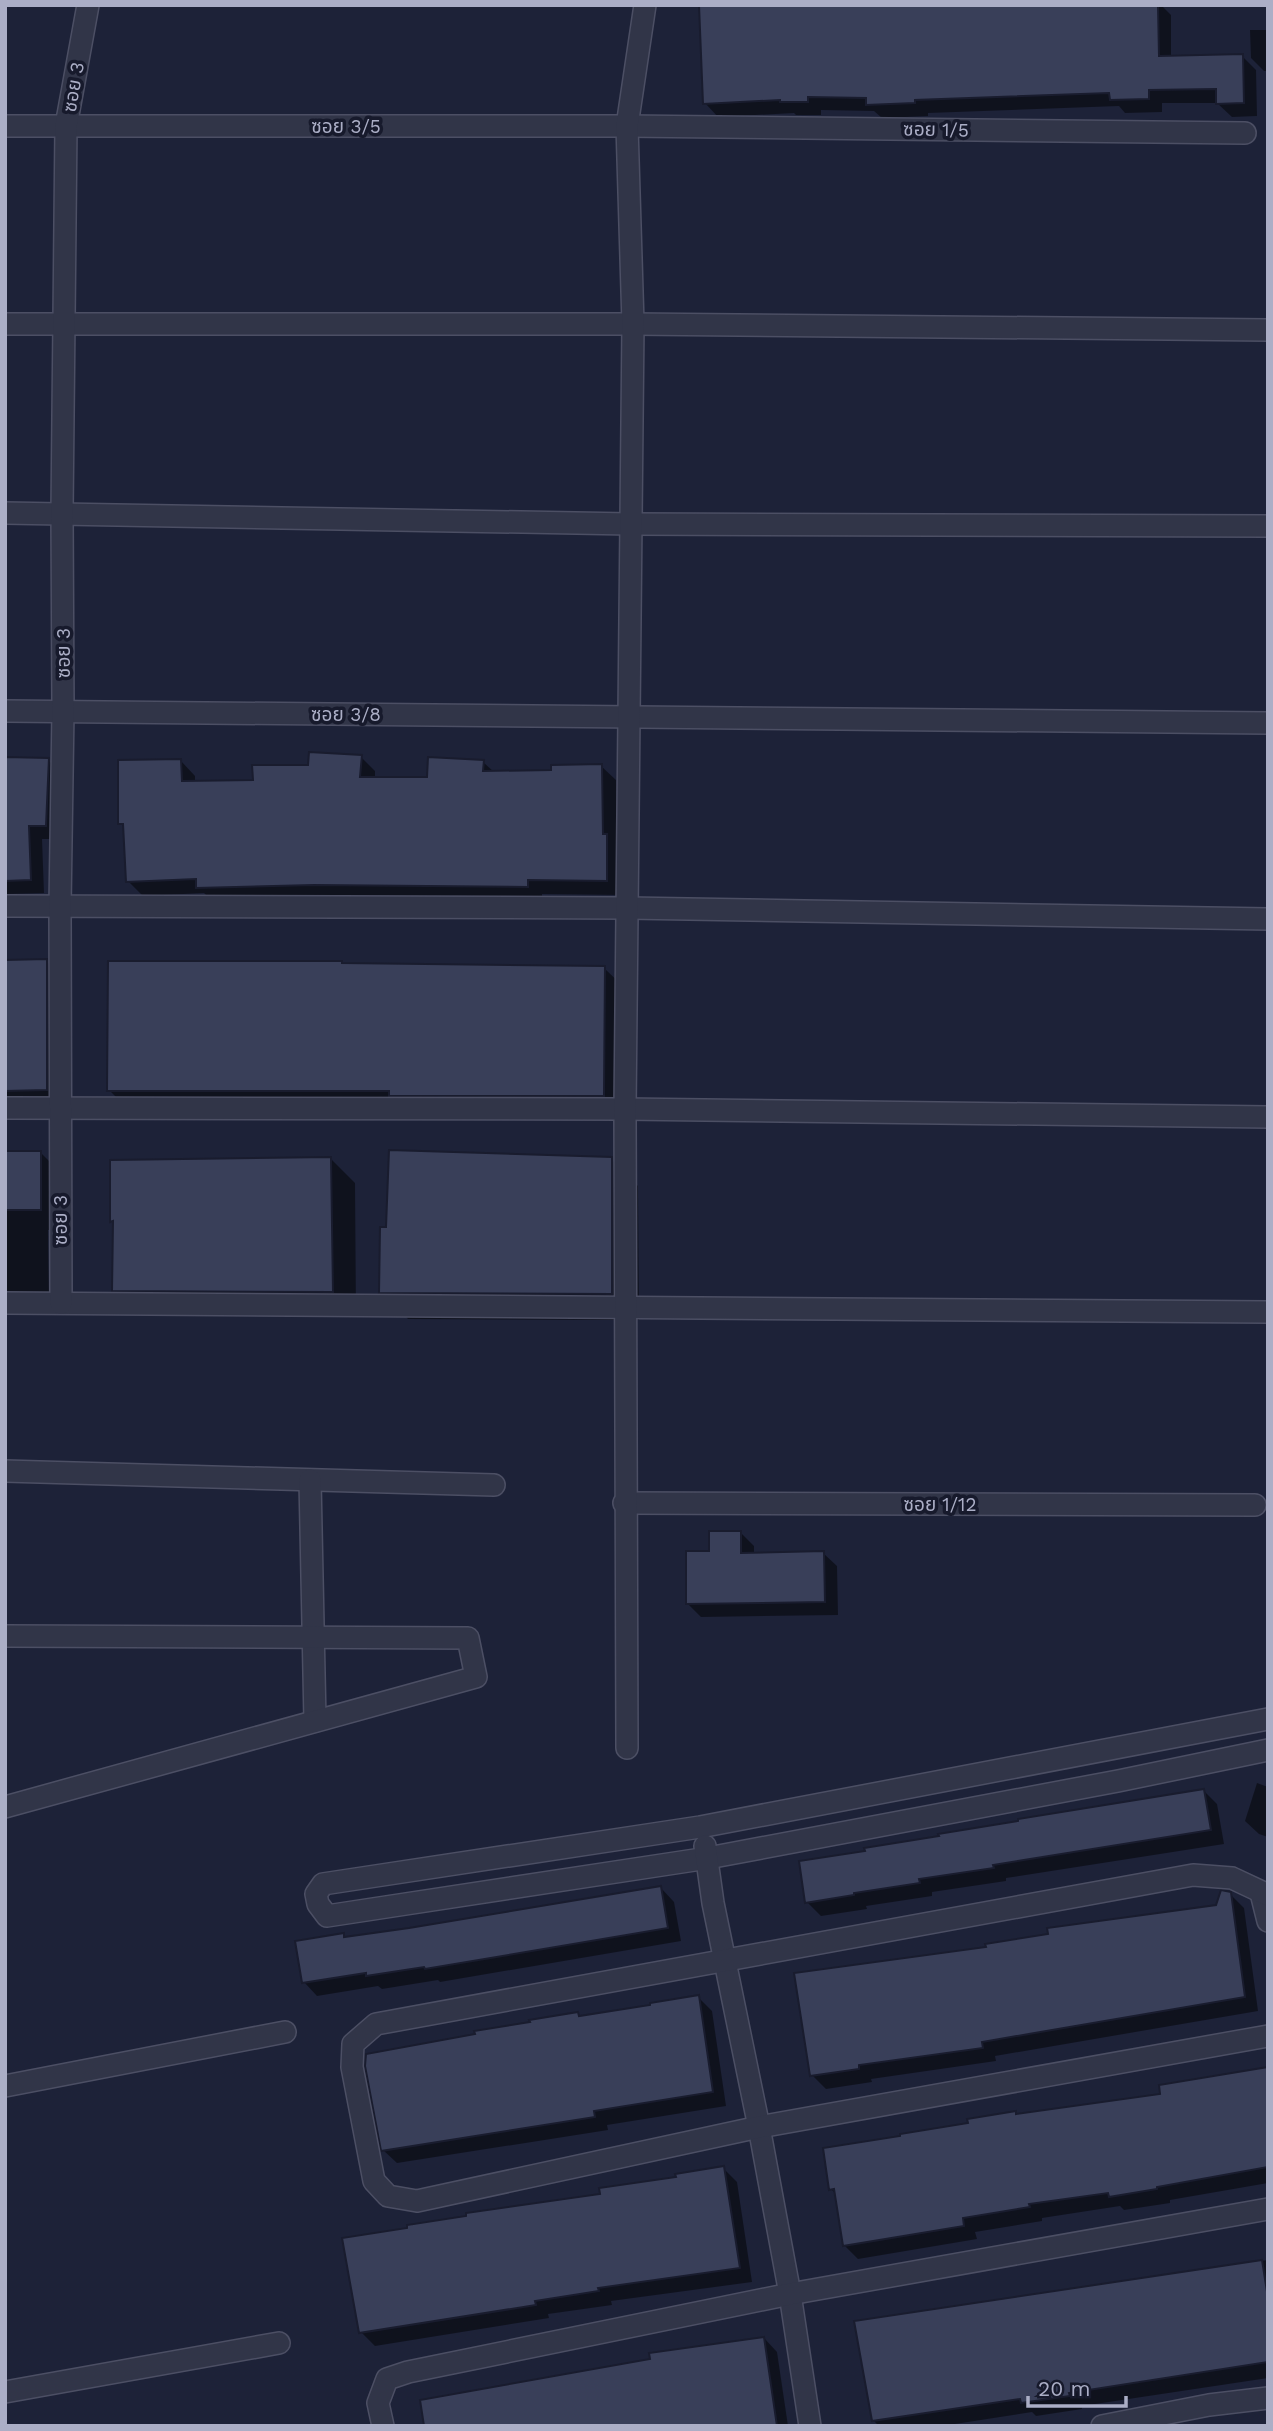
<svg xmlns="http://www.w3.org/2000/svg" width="1273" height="2431" font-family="'Work Sans','Noto Sans Thai',sans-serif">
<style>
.shadow{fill:#0007}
.building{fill:#393f59;stroke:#191c2e;stroke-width:2}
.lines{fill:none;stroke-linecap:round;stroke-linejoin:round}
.minor-casing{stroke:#4c4f64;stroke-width:24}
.minor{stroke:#313548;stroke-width:21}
.labels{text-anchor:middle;stroke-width:7;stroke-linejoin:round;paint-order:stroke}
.street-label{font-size:19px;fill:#abaec6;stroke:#171a2c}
</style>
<rect width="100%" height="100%" fill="#1d2238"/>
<g class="shadow">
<path d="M700,5H1161L1171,15V57L1242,56L1256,70L1257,116L1232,117L1217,103H1162V112L1125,113L1119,106L928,113V116L882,118L874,111L821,110V115H796L794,113L718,117L705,103Z"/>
<path d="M1250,30H1268V71H1264L1251,58Z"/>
<path d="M361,757L375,771V779L429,778L483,762L494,772L552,771L601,766L616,780L617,846L621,850V895L542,894V900L212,901L204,893L143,896L128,881L125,828L120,823L181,761L195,776V782H254L310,767Z"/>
<path d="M5,759L48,760L62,774L59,839H42L44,893L7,894L5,893Z"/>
<path d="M46,961L67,981V1110L5,1112V962Z"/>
<path d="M344,965L604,968L627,990L626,1117L131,1112L109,1090Z"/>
<path d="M5,1153H41L61,1173V1230H48L49,1305H5Z"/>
<path d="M331,1159L355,1183L356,1315L137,1314L113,1290L115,1224L112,1221Z"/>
<path d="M611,1159L638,1186L639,1320L408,1319L381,1292Z"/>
<path d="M740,1532L754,1546V1554L823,1553L837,1566L838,1615L701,1617L687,1603L710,1553Z"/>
<path d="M1257,1783L1268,1787V1837L1259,1834L1245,1821Z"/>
<path d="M1204,1791L1217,1804L1224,1844L1006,1878V1881L932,1892V1896L866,1906L867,1909L821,1916L807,1902L867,1852Z"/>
<path d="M661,1888L674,1902L681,1941L440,1982L438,1980L382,1989L378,1986L317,1996L304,1982L343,1935L346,1938Z"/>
<path d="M1230,1894L1244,1908L1258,2011L995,2056L996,2061L871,2079L872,2082L826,2089L812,2075L988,1948L1217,1907Z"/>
<path d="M698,1997L712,2011L726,2106L607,2125L608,2130L397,2163L383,2150L578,2014L581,2018Z"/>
<path d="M1268,2068V2183L1170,2200V2203L1124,2210L1120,2206L1042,2218V2221L975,2232L977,2239L858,2259L844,2245L836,2194L831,2189L970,2125L1015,2113L1018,2116L1162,2095Z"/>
<path d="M723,2168L737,2182L752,2282L611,2301L612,2305L548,2314L549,2318L375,2346L361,2332L602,2195Z"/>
<path d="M1268,2260V2378L1082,2406V2409L1036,2416L1032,2412L942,2426H879L873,2420L856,2322Z"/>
<path d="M764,2338L777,2352L788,2426H425Z"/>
</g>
<g class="building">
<path d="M699,5H1158L1159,56L1243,54L1244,103L1216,104V89L1149,90V99L1110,100L1109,93L915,100V103L866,105V98L808,97V102H780V100L703,104Z"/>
<path d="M309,752L362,755L360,777H427L428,757L484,760L483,771L551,770V765L602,764L603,834H607V881L528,880V887L314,885L196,888V879L126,882L123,824H118V760L181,759L182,781L253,780L252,765H308Z"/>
<path d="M5,757L49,758L46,826H29L31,880L5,881Z"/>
<path d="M47,959V1090L5,1091V960Z"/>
<path d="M108,961H342V963L605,966L604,1096H389V1091H107Z"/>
<path d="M389,1150L612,1157V1294L379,1293L380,1227H386Z"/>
<rect x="5" y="1151" width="36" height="59"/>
<path d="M331,1157L333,1292L112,1291L113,1221L110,1222V1160Z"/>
<path d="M709,1531H741V1553L824,1551L825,1602L686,1604V1551H709Z"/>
<path d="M1204,1789L1211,1830L993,1865L994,1868L919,1879L920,1883L854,1893V1895L805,1903L799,1861L865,1851L864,1848L939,1836L938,1834L1018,1821V1819Z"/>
<path d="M661,1886L668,1928L425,1969L424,1967L366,1976V1973L302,1983L295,1941L344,1933V1937L409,1928Z"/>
<path d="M1221,1890L1231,1892L1245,1997L982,2042L983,2048L859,2065V2069L810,2076L794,1973L986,1947L985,1944L1048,1934L1047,1928L1216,1905Z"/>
<path d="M699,1995L713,2092L594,2111L595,2117L381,2151L365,2066L366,2054L475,2034L474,2031L530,2022L529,2020L578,2012L579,2016L650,2005V2003Z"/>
<path d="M1268,2067V2167L1157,2187V2189L1109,2197L1108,2193L1029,2204L1030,2207L963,2218L964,2226L843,2246L834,2189L829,2190L823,2148L900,2136V2134L968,2123L967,2119L1016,2111V2114L1160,2094L1159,2085Z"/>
<path d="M724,2166L740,2268L598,2288L599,2291L535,2301L536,2305L359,2333L342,2238L407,2228V2225L466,2216V2213L600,2194L599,2188L676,2177L675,2174Z"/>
<path d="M1262,2260L1268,2298V2362L1069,2393L1070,2396L1021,2403L1020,2399L872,2421L854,2321Z"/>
<path d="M764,2337L777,2426H424L420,2400L650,2359L649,2353Z"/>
</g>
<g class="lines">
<g class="minor-casing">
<g id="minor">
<path d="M5,126H627L1245,133"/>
<path d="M5,324H633L1268,330"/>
<path d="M5,513L630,524L1268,526"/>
<path d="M5,711L1268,723"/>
<path d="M5,906L628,908L1268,919"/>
<path d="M5,1108L625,1109L1268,1117"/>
<path d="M5,1303L1268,1312"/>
<path d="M61,1303L60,906L63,711L62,513L66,126L88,5"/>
<path d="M5,1471L494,1485"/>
<path d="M310,1480L315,1721"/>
<path d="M624,1503L1255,1505"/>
<path d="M5,1636L468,1638L476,1677L5,1807"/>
<path d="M1268,1719L700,1827L323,1884L316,1894L318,1904L327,1916L708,1858L1118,1781L1268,1750"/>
<path d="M627,1748L625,1109L633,324L627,126L645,5"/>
<path d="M705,1846L713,1903L759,2127L790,2294L810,2426"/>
<path d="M1261,1893L1268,1921"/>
<path d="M1268,1895L1232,1878L1193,1875L376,2024L353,2044L352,2067L374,2181L388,2196L417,2201L759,2127L1268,2036"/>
<path d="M5,2086L285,2032"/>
<path d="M5,2392L279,2343"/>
<path d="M383,2426L378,2403L387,2379L408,2372L790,2294L1268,2209"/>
<path d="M1102,2426L1209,2405L1268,2398"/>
</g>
</g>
<use href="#minor" class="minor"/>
</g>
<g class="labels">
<g class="street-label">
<text transform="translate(73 87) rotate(-80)" y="7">ซอย 3</text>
<text x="346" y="133">ซอย 3/5</text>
<text transform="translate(936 129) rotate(1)" y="7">ซอย 1/5</text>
<text transform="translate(63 653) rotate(-90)" y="7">ซอย 3</text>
<text x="346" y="721">ซอย 3/8</text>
<text transform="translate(60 1220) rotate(-90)" y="7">ซอย 3</text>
<text x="940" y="1511">ซอย 1/12</text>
</g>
</g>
<rect width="1273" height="2431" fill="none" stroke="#abaec6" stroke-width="14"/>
<path d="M1028 2396v10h98v-10" fill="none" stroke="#abaec6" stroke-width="3.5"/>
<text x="1038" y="2396" font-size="21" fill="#abaec6" stroke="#171a2c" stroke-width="5" paint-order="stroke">20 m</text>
</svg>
